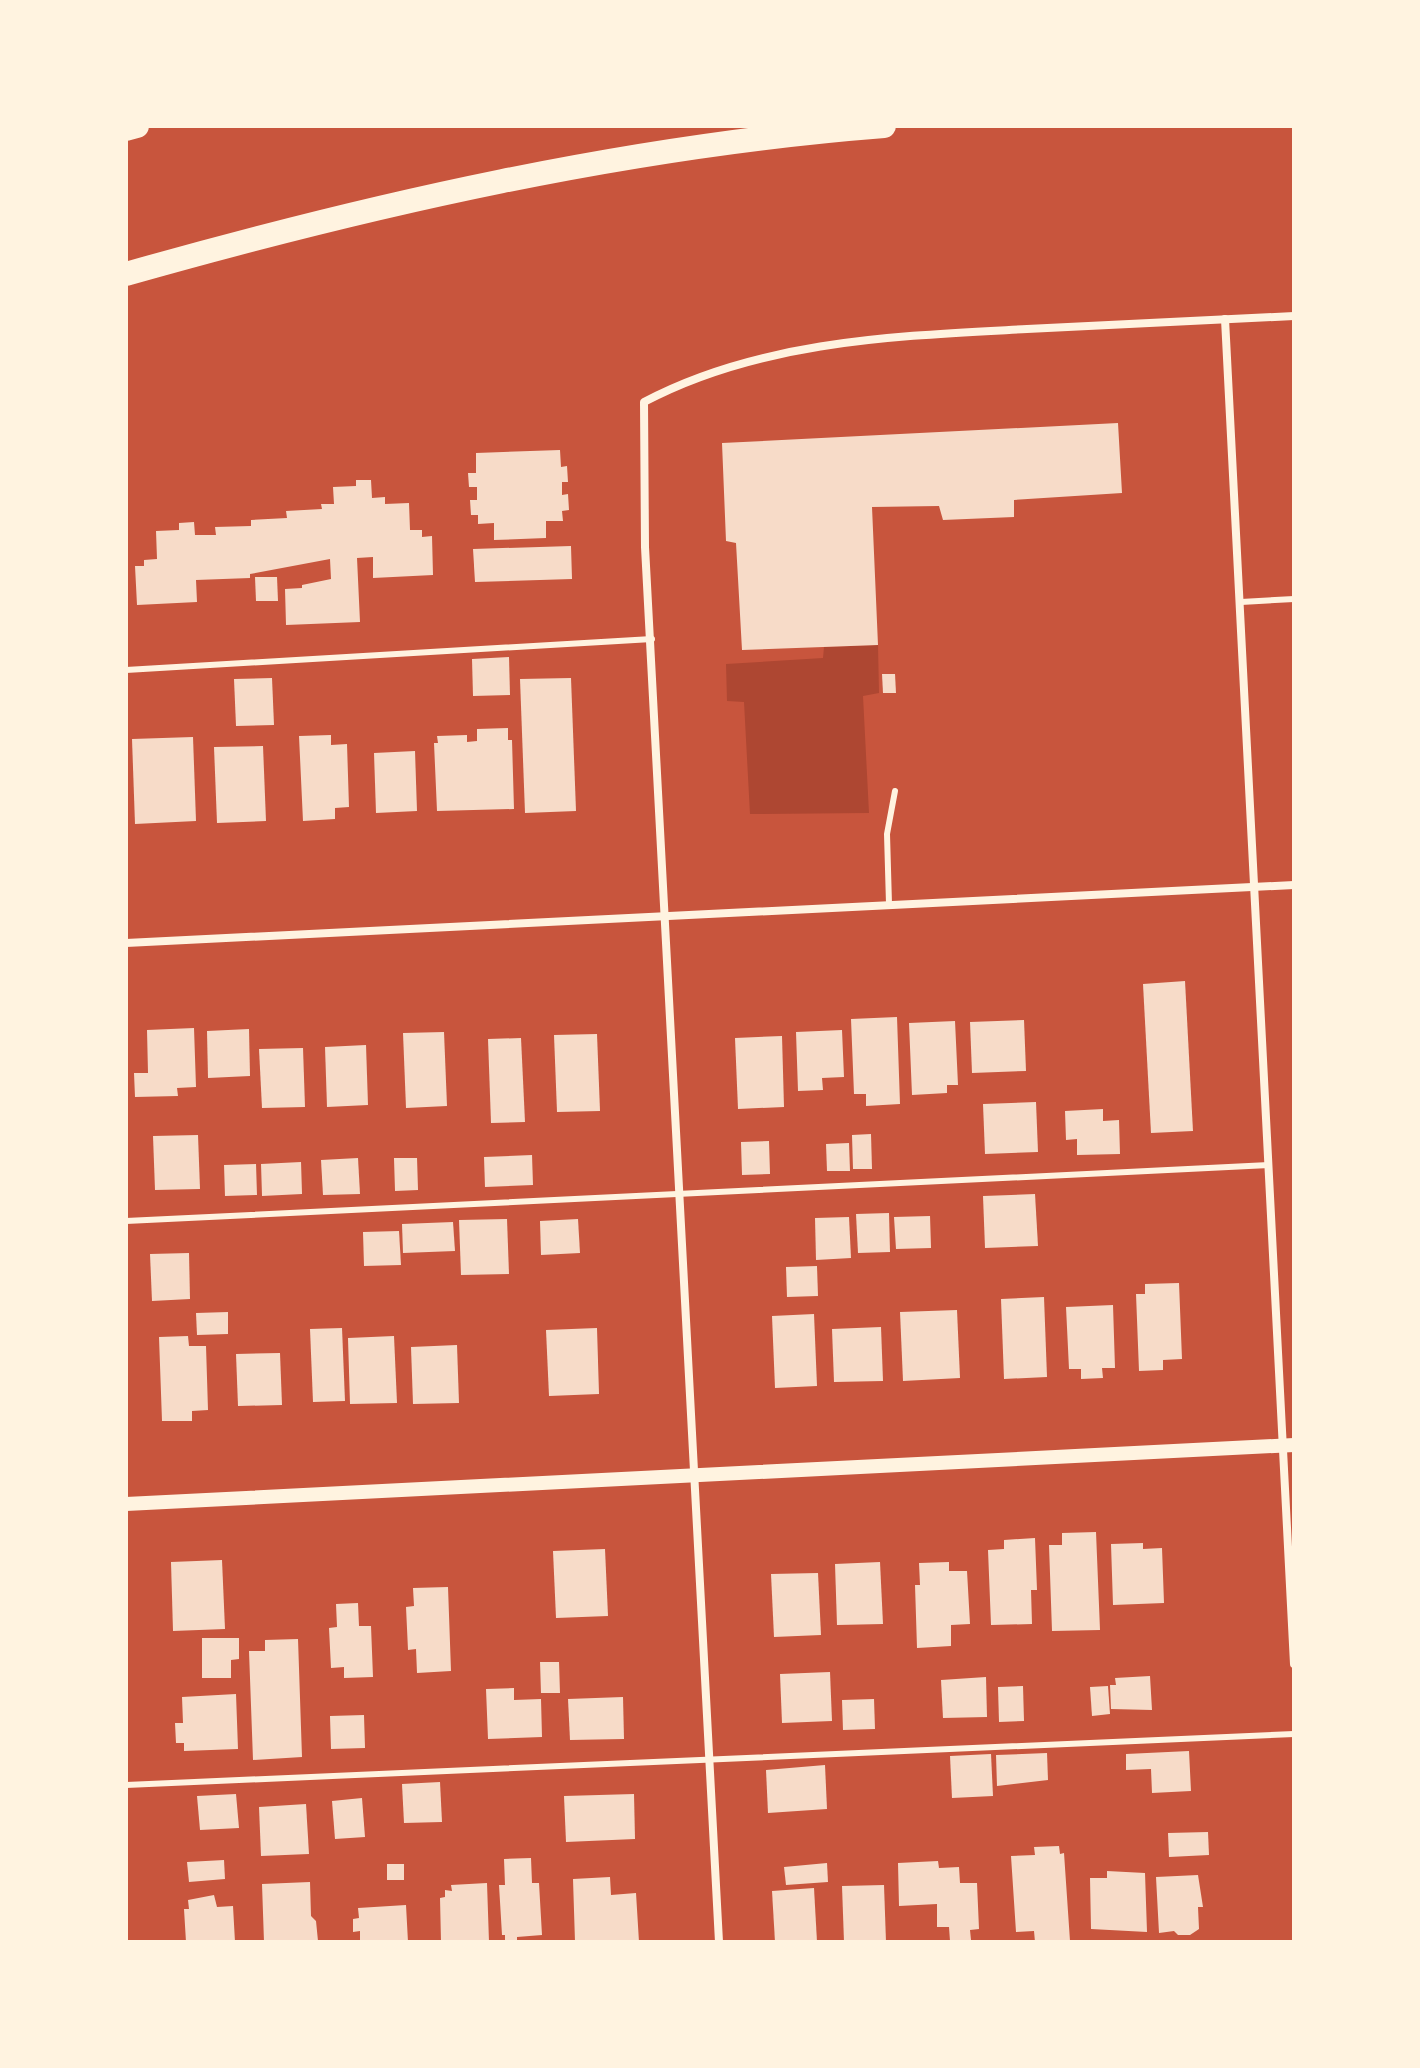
<svg xmlns="http://www.w3.org/2000/svg" width="1420" height="2068" font-family="Literata,serif">
<style>
.green{fill:#ae4732}
.building{fill:#f7dbc8}
.lines{fill:none;stroke-linecap:round;stroke-linejoin:round}
.service{stroke:#fff3e0;stroke-width:6}
.minor{stroke:#fff3e0;stroke-width:8}
.tertiary{stroke:#fff3e0;stroke-width:14}
.motorway{stroke:#fff3e0;stroke-width:24}
</style>
<rect width="100%" height="100%" fill="#c8553d"/>
<path class="green" d="M878,645L879,693L863,696L869,813L750,814L744,702L727,701L726,664L823,658L824,647Z"/>
<g class="building">
<path d="M1118,423L1122,493L1014,500V517L943,520L939,506L872,507L878,645L742,650L736,543L726,541L722,443Z"/>
<path d="M560,450L561,467L567,466L568,482H562V495L568,494L569,510L562,511L563,521H546V538L494,540V523L478,524V515H471L470,500H477V487H469L468,473H476V453Z"/>
<path d="M356,480H371L372,498L385,497V504L409,503L410,530H422V537L432,536L433,575L373,578V557L357,558L360,622L286,625L285,589L302,588V585L331,579L330,559L250,574V578L196,580L197,602L137,605L135,566H144V560L157,559L156,531L179,530V523L194,522L195,535H216L215,527L251,526V520L287,518L286,511L322,509L321,504H334L333,487L356,486Z"/>
<path d="M571,546L572,579L475,582L473,549Z"/>
<path d="M255,577H277L278,601H256Z"/>
<path d="M509,657L510,695L473,696L472,659Z"/>
<path d="M882,674H895L896,693H883Z"/>
<path d="M272,678L274,725L236,726L234,679Z"/>
<path d="M571,678L576,811L525,813L520,679Z"/>
<path d="M508,728V740H512L514,809L437,811L434,743H438L437,736L467,735V742L477,741V729Z"/>
<path d="M331,735V745L347,744L349,807L335,808V819L303,821L299,736Z"/>
<path d="M193,737L196,821L135,824L132,739Z"/>
<path d="M263,746L266,821L217,823L214,747Z"/>
<path d="M415,751L417,811L376,813L374,753Z"/>
<path d="M1185,981L1193,1131L1151,1133L1143,984Z"/>
<path d="M897,1017L900,1104L866,1106V1094H854L851,1019Z"/>
<path d="M1024,1020L1026,1071L972,1073L970,1022Z"/>
<path d="M955,1021L958,1085H947V1093L912,1095L909,1023Z"/>
<path d="M194,1028L196,1087L177,1088L178,1096L135,1097L134,1073H148L147,1030Z"/>
<path d="M249,1029L250,1076L208,1078L207,1031Z"/>
<path d="M842,1030L844,1077L822,1078L823,1090L798,1091L796,1032Z"/>
<path d="M444,1032L447,1106L406,1108L403,1033Z"/>
<path d="M597,1034L600,1111L557,1112L554,1035Z"/>
<path d="M782,1036L784,1107L738,1109L735,1038Z"/>
<path d="M521,1038L525,1122L491,1123L488,1039Z"/>
<path d="M366,1045L368,1105L327,1107L325,1047Z"/>
<path d="M303,1048L305,1107L262,1108L259,1049Z"/>
<path d="M1036,1102L1038,1152L985,1154L983,1104Z"/>
<path d="M1103,1109V1121L1119,1120L1120,1154L1077,1155V1139L1066,1140L1065,1111Z"/>
<path d="M871,1134L872,1169H853L852,1135Z"/>
<path d="M198,1135L200,1189L155,1190L153,1136Z"/>
<path d="M769,1141L770,1174L742,1175L741,1142Z"/>
<path d="M849,1143L850,1171H827L826,1144Z"/>
<path d="M532,1155L533,1185L485,1187L484,1157Z"/>
<path d="M358,1158L360,1194L323,1195L321,1160Z"/>
<path d="M394,1158H417L418,1190L395,1191Z"/>
<path d="M301,1162L302,1194L262,1196L261,1164Z"/>
<path d="M256,1164L257,1195L225,1196L224,1165Z"/>
<path d="M1035,1194L1038,1246L985,1248L983,1196Z"/>
<path d="M889,1213L890,1252L858,1253L856,1214Z"/>
<path d="M930,1216L931,1248L896,1249L894,1217Z"/>
<path d="M849,1217L851,1258L816,1260L815,1218Z"/>
<path d="M507,1219L509,1274L461,1275L459,1220Z"/>
<path d="M578,1219L580,1253L541,1255L540,1221Z"/>
<path d="M453,1222L455,1251L403,1253L402,1224Z"/>
<path d="M399,1231L401,1265L364,1266L363,1232Z"/>
<path d="M189,1253L190,1299L152,1301L150,1254Z"/>
<path d="M817,1266L818,1296L787,1297L786,1267Z"/>
<path d="M1179,1283L1182,1359L1163,1360V1370L1139,1371L1136,1294H1145V1284Z"/>
<path d="M1044,1297L1047,1377L1004,1379L1001,1299Z"/>
<path d="M1113,1305L1115,1368H1102L1103,1378L1081,1379V1369H1069L1066,1307Z"/>
<path d="M957,1310L960,1378L903,1381L900,1312Z"/>
<path d="M228,1312V1334L197,1335L196,1313Z"/>
<path d="M814,1314L817,1386L775,1388L772,1316Z"/>
<path d="M881,1327L883,1381L834,1382L832,1329Z"/>
<path d="M342,1328L345,1401L313,1402L310,1329Z"/>
<path d="M597,1328L599,1394L549,1396L546,1330Z"/>
<path d="M188,1336L189,1346H206L208,1410L192,1411V1421H162L159,1337Z"/>
<path d="M394,1336L397,1403L350,1404L348,1338Z"/>
<path d="M457,1345L459,1403L413,1404L411,1347Z"/>
<path d="M280,1353L282,1405L238,1406L236,1354Z"/>
<path d="M1096,1532L1100,1630L1052,1631L1049,1545H1062V1533Z"/>
<path d="M1035,1538L1037,1590H1031L1032,1624L991,1625L988,1550L1004,1549V1540Z"/>
<path d="M1143,1543V1549L1162,1548L1164,1603L1113,1605L1111,1544Z"/>
<path d="M605,1549L608,1616L556,1618L553,1551Z"/>
<path d="M222,1560L225,1629L173,1631L171,1562Z"/>
<path d="M880,1562L883,1624L837,1625L835,1564Z"/>
<path d="M949,1562V1571H967L970,1624L951,1625V1646L917,1648L915,1585H920L919,1563Z"/>
<path d="M818,1573L821,1635L774,1637L771,1574Z"/>
<path d="M448,1587L451,1671L417,1673L416,1649L408,1650L406,1607L414,1606L413,1588Z"/>
<path d="M358,1603L359,1626H371L373,1677L344,1678V1667L331,1668L329,1628L337,1627L336,1604Z"/>
<path d="M202,1638H239V1659L231,1660V1678H202Z"/>
<path d="M298,1639L302,1757L253,1760L249,1651H265V1640Z"/>
<path d="M540,1662H559L560,1693H541Z"/>
<path d="M830,1672L832,1721L782,1723L780,1674Z"/>
<path d="M1150,1676L1152,1710L1111,1709L1110,1685H1116L1115,1678Z"/>
<path d="M986,1677L987,1717L943,1718L941,1680Z"/>
<path d="M1023,1686L1024,1721L999,1722L998,1687Z"/>
<path d="M1108,1686L1110,1714L1092,1716L1090,1687Z"/>
<path d="M514,1688V1700L541,1699L542,1737L488,1739L486,1689Z"/>
<path d="M236,1694L238,1749L184,1751V1743H176L175,1723H183L182,1697Z"/>
<path d="M623,1697L624,1739L570,1740L568,1699Z"/>
<path d="M874,1699L875,1729L843,1730L842,1700Z"/>
<path d="M364,1715L365,1748L331,1749L330,1716Z"/>
<path d="M1189,1751L1191,1791L1152,1793L1151,1769L1126,1770V1754Z"/>
<path d="M1047,1753L1048,1780L997,1786L996,1755Z"/>
<path d="M991,1754L993,1796L952,1798L950,1756Z"/>
<path d="M825,1765L827,1809L768,1813L766,1770Z"/>
<path d="M440,1782L442,1822L404,1823L402,1784Z"/>
<path d="M236,1794L239,1828L200,1830L197,1796Z"/>
<path d="M634,1794L635,1839L566,1842L564,1796Z"/>
<path d="M362,1798L365,1837L335,1839L332,1801Z"/>
<path d="M306,1804L309,1854L261,1856L259,1807Z"/>
<path d="M1208,1832L1209,1855L1169,1857L1168,1833Z"/>
<path d="M1059,1846L1060,1854L1064,1853L1070,1941L1035,1942L1034,1931L1016,1932L1011,1856L1035,1855L1034,1847Z"/>
<path d="M531,1858L532,1883H539L542,1935L517,1937V1941L505,1942V1935H502L499,1885H505L504,1859Z"/>
<path d="M224,1860L225,1879L189,1882L187,1862Z"/>
<path d="M938,1861L939,1868L959,1867L960,1883H977L979,1929L970,1930L971,1940L950,1941L949,1927H937V1904L899,1906L898,1863Z"/>
<path d="M827,1863L828,1882L786,1885L784,1867Z"/>
<rect x="387" y="1864" width="17" height="16"/>
<path d="M1107,1871L1145,1873L1147,1932L1091,1929L1090,1878H1107Z"/>
<path d="M1198,1875L1203,1907H1198L1199,1929L1190,1935H1178L1174,1931L1159,1933L1156,1877Z"/>
<path d="M610,1877L611,1895L636,1893L639,1942H575L573,1879Z"/>
<path d="M310,1882L311,1916L316,1921L318,1941L264,1942L262,1884Z"/>
<path d="M487,1883L489,1942H441L440,1898L445,1897V1890L452,1891L451,1885Z"/>
<path d="M884,1885L886,1942H844L842,1886Z"/>
<path d="M814,1888L817,1942H775L772,1891Z"/>
<path d="M214,1895L217,1907L233,1906L235,1942H186L184,1909H189L188,1900Z"/>
<path d="M406,1905L408,1942H360V1931L353,1932V1919L359,1918L358,1908Z"/>
</g>
<g class="lines">
<g class="service">
<path d="M1241,602L1294,599"/>
<path d="M126,670L652,639"/>
<path d="M889,904L887,834L895,791"/>
<path d="M126,1221L1269,1165"/>
<path d="M126,1785L1294,1734"/>
</g>
<g class="minor">
<path d="M1225,319L1294,1664"/>
<path d="M126,943L1294,885"/>
<path d="M719,1942L645,547L644,402C761,340 898,336 1027,329C1116,324 1205,320 1294,316"/>
</g>
<path class="tertiary" d="M126,1504L1294,1445"/>
<g class="motorway">
<path d="M126,129L137,126"/>
<path d="M126,274C373,204 628,146 884,126"/>
</g>
</g>
<rect width="1420" height="2068" fill="none" stroke="#fff3e0" stroke-width="256"/>
</svg>
